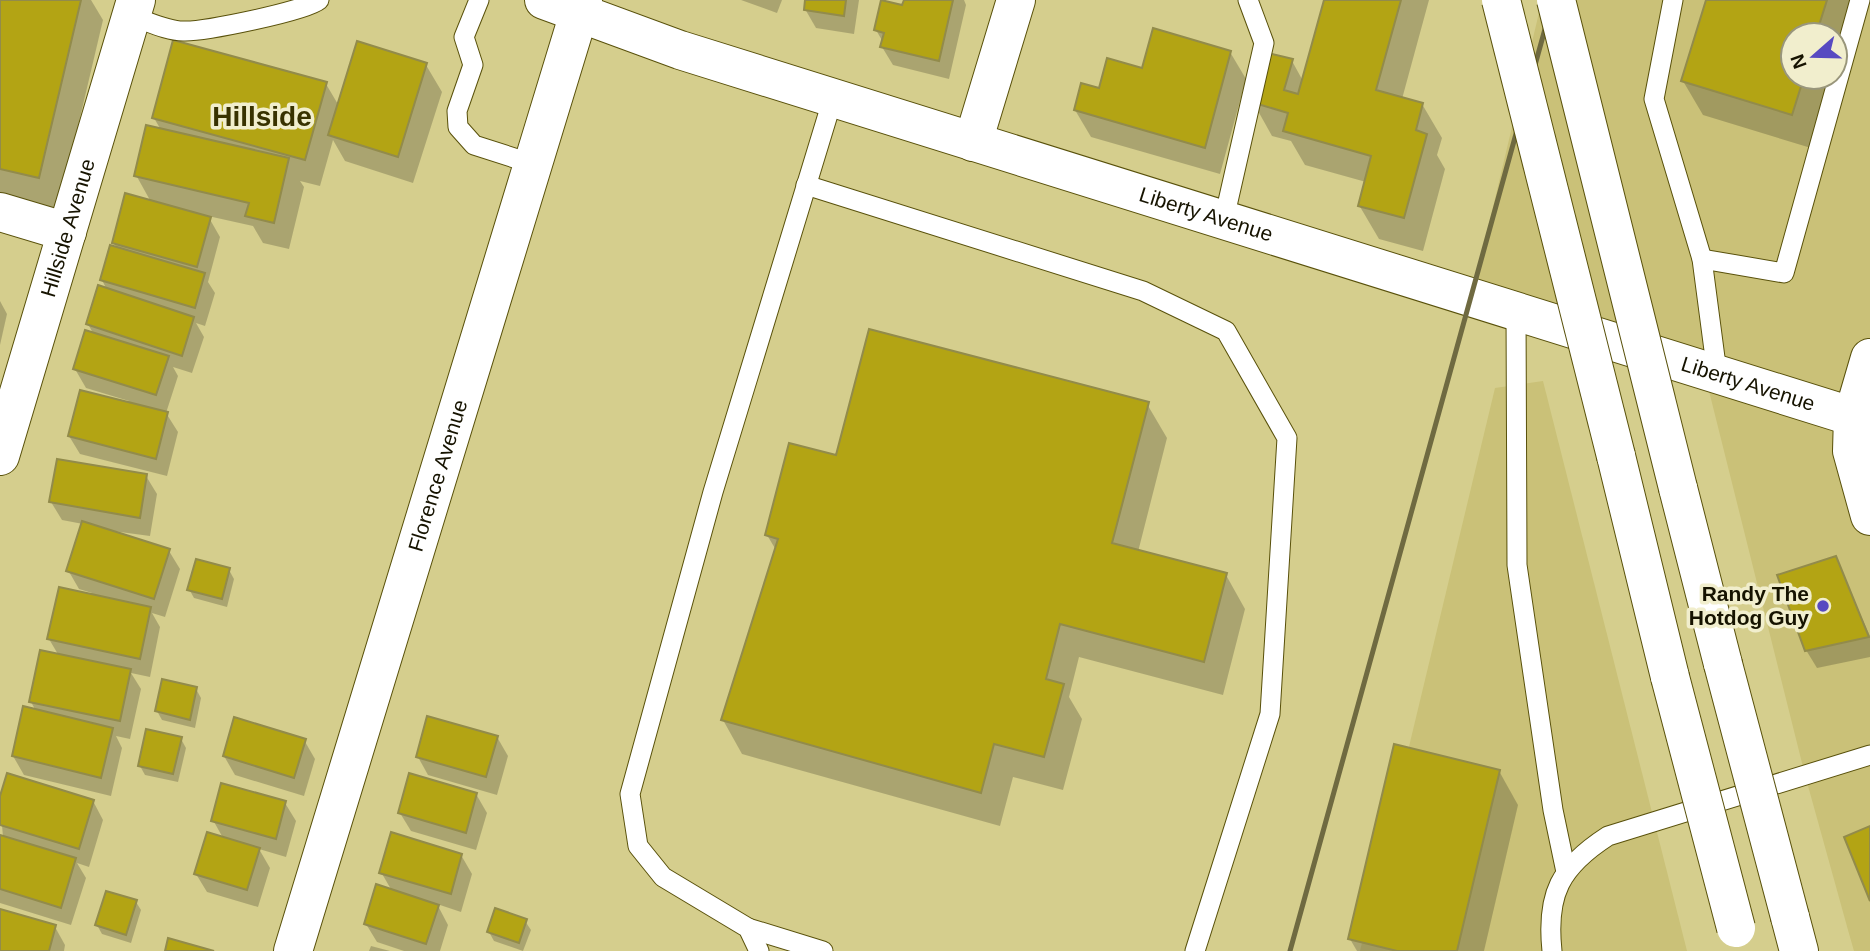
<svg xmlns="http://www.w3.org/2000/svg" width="1870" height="951" font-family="Helvetica,sans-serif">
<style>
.built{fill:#cac178;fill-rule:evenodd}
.shadow{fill:#0003}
.building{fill:#b3a414;stroke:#928b4b;stroke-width:2}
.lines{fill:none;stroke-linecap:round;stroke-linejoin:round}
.service-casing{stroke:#59510b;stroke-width:21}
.minor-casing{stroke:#59510b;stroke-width:40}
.tertiary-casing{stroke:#59510b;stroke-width:40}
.secondary-casing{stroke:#59510b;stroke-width:40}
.trunk-casing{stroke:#59510b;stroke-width:40}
.service{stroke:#fff;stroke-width:19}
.minor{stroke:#fff;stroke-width:38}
.tertiary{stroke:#fff;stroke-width:38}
.secondary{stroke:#fff;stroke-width:38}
.trunk{stroke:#fff;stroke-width:38}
.rail{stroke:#6f6a41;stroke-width:5}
.trunk-bridge-casing{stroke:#59510b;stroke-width:40;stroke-linecap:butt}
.trunk-bridge{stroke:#fff;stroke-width:38}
.poi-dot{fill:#574ac1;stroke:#f1eecd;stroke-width:2.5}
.labels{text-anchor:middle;stroke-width:7;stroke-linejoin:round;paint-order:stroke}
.street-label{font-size:21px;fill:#161300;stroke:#f1eecd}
.poi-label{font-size:21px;font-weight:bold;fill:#161300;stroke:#f1eecd;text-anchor:end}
.district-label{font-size:28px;font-weight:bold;fill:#383200;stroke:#f1eecd}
</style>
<rect width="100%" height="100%" fill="#d5ce8d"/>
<g class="built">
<path d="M1542,0H1870V951H1854L1848,930L1805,775L1704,371L1472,296ZM1793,35H1835V77H1793Z"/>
<path d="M1543,381L1687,951H1360L1495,388Z"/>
</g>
<g class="shadow">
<path d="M0,0H91L103,20L58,211L0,197Z"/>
<path d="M741,0H782L777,13Z"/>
<path d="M807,0H859L854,34L816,28L805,9Z"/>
<path d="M905,0H964L966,5L949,79L893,65L882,47L883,42L876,30L904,8Z"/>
<path d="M1326,0H1429L1402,99L1422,104L1442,138L1437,155L1445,169L1423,251L1379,239L1359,205L1366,182L1305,165L1291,141L1272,136L1253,102L1292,61L1303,81Z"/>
<path d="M1708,0H1856L1835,70V35H1793V77H1833L1811,148L1703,115L1683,81Z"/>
<path d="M1230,52L1246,79L1220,174L1091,137L1075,110L1100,90L1143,70Z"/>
<path d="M426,65L442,92L413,183L345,161L333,140L320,186L300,181L304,187L289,249L263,243L253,226L208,216L220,237L208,282L215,293L205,326L196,323L204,337L192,373L173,367L178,376L166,413L178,432L167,476L80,454L69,436L129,401L86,388L75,369L94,335L88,324L107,290L102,280L117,249L114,243L151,202L136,175L161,130L154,118L326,84L339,106Z"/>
<path d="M0,301L7,314L0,345Z"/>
<path d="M1147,404L1167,438L1138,552L1226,575L1245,609L1223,695L1079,657L1069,697L1082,719L1063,790L1013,777L1000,826L742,754L723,720L776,550L767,535L838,457Z"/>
<path d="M146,476L157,494L150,536L105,530L169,551L180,569L165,617L152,613L160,627L150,677L131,673L141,689L130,739L116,736L122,748L111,796L24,775L13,756L36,711L31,702L59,656L49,639L92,593L79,589L68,570L83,524L62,520L51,502Z"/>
<path d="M1835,559L1870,636V657L1817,668L1806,650Z"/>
<path d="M229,570L234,579L227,607L194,598L189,589Z"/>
<path d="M196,689L201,698L195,728L162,720L157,711Z"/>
<path d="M497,737L508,756L497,795L428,775L418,757Z"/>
<path d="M181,739L186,748L178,782L145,775L140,766Z"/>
<path d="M304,740L315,759L304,796L235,775L224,756Z"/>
<path d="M1499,771L1518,805L1484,951H1357L1350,939Z"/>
<path d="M476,794L487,813L476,850L411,831L400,813Z"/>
<path d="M93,801L103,820L89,867L77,863L86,878L71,925L0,903V837H3L0,802Z"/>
<path d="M285,803L296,821L286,857L259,849L270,868L258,907L207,892L196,874L223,838L213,820Z"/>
<path d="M461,855L472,874L461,912L437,904L448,925L440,951H404L377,942L366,924L392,891L381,872Z"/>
<path d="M136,902L141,910L131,943L102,934L97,925Z"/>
<path d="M0,911L55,927L65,945L64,951H0Z"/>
<path d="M525,921L531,930L523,951L494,941L489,932Z"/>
<path d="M371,946L390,951H369Z"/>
</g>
<g class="building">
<path d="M0,0H81L39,178L0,169Z"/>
<path d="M805,0H846L844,16L804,10Z"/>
<path d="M881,0L902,5L904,0H953L939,61L880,47L884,33L874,30Z"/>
<path d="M1324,0H1401L1376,90L1423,103L1416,130L1427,134L1404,218L1358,206L1371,156L1283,131L1288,113L1251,102L1264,52L1293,59L1284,90L1298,94Z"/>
<path d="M1706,0H1827L1816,35H1793V77H1804L1792,115L1681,81Z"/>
<path d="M1153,28L1231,51L1205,148L1074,110L1081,83L1099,88L1107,58L1142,68Z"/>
<path d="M173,40L327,82L305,160L152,118Z"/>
<path d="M357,41L427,63L398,157L328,135Z"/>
<path d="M146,125L289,158L274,223L245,216L249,203L134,176Z"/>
<path d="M125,193L211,217L197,267L112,243Z"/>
<path d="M110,245L205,273L195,308L100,280Z"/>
<path d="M98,285L194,317L182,356L86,324Z"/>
<path d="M869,329L1149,402L1112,543L1227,573L1204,662L1060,624L1046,679L1064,684L1044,757L994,744L981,793L721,720L778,539L765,535L789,443L836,455Z"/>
<path d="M85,330L169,356L156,395L73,369Z"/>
<path d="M80,390L168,412L156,459L68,436Z"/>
<path d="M57,459L147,474L140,518L49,502Z"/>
<path d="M82,521L170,549L154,599L66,571Z"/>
<path d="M1836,556L1869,637L1805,651L1777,575Z"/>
<path d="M196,559L230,568L222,599L187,590Z"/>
<path d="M59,587L151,607L140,659L47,639Z"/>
<path d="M40,650L131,669L120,721L29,702Z"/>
<path d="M162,679L197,687L190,720L155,711Z"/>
<path d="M23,706L113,728L101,778L12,756Z"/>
<path d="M427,716L498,736L486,777L416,757Z"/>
<path d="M234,717L306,739L294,778L223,756Z"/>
<path d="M146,729L182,737L173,774L138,766Z"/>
<path d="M1394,744L1500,770L1457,951H1397L1348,939Z"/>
<path d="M7,773L94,800L79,849L0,825V796Z"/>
<path d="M409,773L477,793L466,833L398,813Z"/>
<path d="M221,783L286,801L276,839L211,821Z"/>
<path d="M1870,826V901L1844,837Z"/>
<path d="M207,832L260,848L247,890L194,874Z"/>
<path d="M391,832L462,854L451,894L379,873Z"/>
<path d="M0,835L76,858L61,908L0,889Z"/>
<path d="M376,884L439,905L426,944L364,924Z"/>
<path d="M106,891L137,900L126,935L95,925Z"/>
<path d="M495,908L527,919L519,943L487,932Z"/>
<path d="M0,909L56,925L49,951H0Z"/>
<path d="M168,938L214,951H165Z"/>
</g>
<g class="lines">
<g class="service-casing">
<g id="service">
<path d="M479,0L464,37L473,65L457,111L458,127L474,145L533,164"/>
<path d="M1673,0L1654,99L1702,259L1717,373"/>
<path d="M131,16C147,21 167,31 183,31C203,32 306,11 319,0"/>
<path d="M806,185L1143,291L1226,331L1287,438L1270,714L1195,951"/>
<path d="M1224,219L1264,43L1248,0"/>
<path d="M1702,259L1784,273L1860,0"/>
<path d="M1516,310L1517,565L1553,810L1566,872"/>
<path d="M748,928L823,951"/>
<path d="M759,951L748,928L663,877L638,846L630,794L713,492L833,98"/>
<path d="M1552,951C1546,894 1560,867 1608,836L1870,755"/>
</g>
</g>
<g class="minor-casing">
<g id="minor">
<path d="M973,142L1016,0"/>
<path d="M0,212L67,232"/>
<path d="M1853,416L1870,358"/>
<path id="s1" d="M293,951L583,0"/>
</g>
</g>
<g class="tertiary-casing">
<g id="tertiary">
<path id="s2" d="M544,0L680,50L1870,422"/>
<path d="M1853,416L1852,451L1870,516"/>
</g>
</g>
<g class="secondary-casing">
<g id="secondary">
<path id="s3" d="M0,456L136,0"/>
</g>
</g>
<g class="trunk-casing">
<g id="trunk">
<path d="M1616,456L1670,677"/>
<path d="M1678,488L1723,664"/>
<path d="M1790,917L1799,951"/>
</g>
</g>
<use href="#service" class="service"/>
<use href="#minor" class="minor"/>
<use href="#tertiary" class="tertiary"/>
<use href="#secondary" class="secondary"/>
<use href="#trunk" class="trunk"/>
<path class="rail" d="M1290,951L1553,0"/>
<g class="trunk-bridge-casing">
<g id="trunk-bridge">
<path d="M1501,0L1616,456"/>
<path d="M1556,0L1678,488"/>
<path d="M1723,664L1790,917"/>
<path d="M1670,677L1736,928"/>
</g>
</g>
<use href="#trunk-bridge" class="trunk-bridge"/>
</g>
<circle class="poi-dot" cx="1823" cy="606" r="7"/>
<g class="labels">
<g class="street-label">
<text dy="7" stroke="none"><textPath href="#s2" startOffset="696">Liberty Avenue</textPath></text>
<text dy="7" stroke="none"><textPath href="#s3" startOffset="238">Hillside Avenue</textPath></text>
<text dy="7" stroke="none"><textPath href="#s2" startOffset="1264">Liberty Avenue</textPath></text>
<text dy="7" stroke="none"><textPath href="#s1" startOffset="497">Florence Avenue</textPath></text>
</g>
<g class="poi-label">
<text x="1809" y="601">Randy The<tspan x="1809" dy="24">Hotdog Guy</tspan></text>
</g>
<g class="district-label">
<text x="262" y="126">Hillside</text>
</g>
</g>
<g transform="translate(1814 56) rotate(250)"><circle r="33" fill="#f1eecd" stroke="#99967b" stroke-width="2"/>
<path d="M0-5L12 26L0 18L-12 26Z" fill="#574ac1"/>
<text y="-10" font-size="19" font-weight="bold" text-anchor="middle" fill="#161300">N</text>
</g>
</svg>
